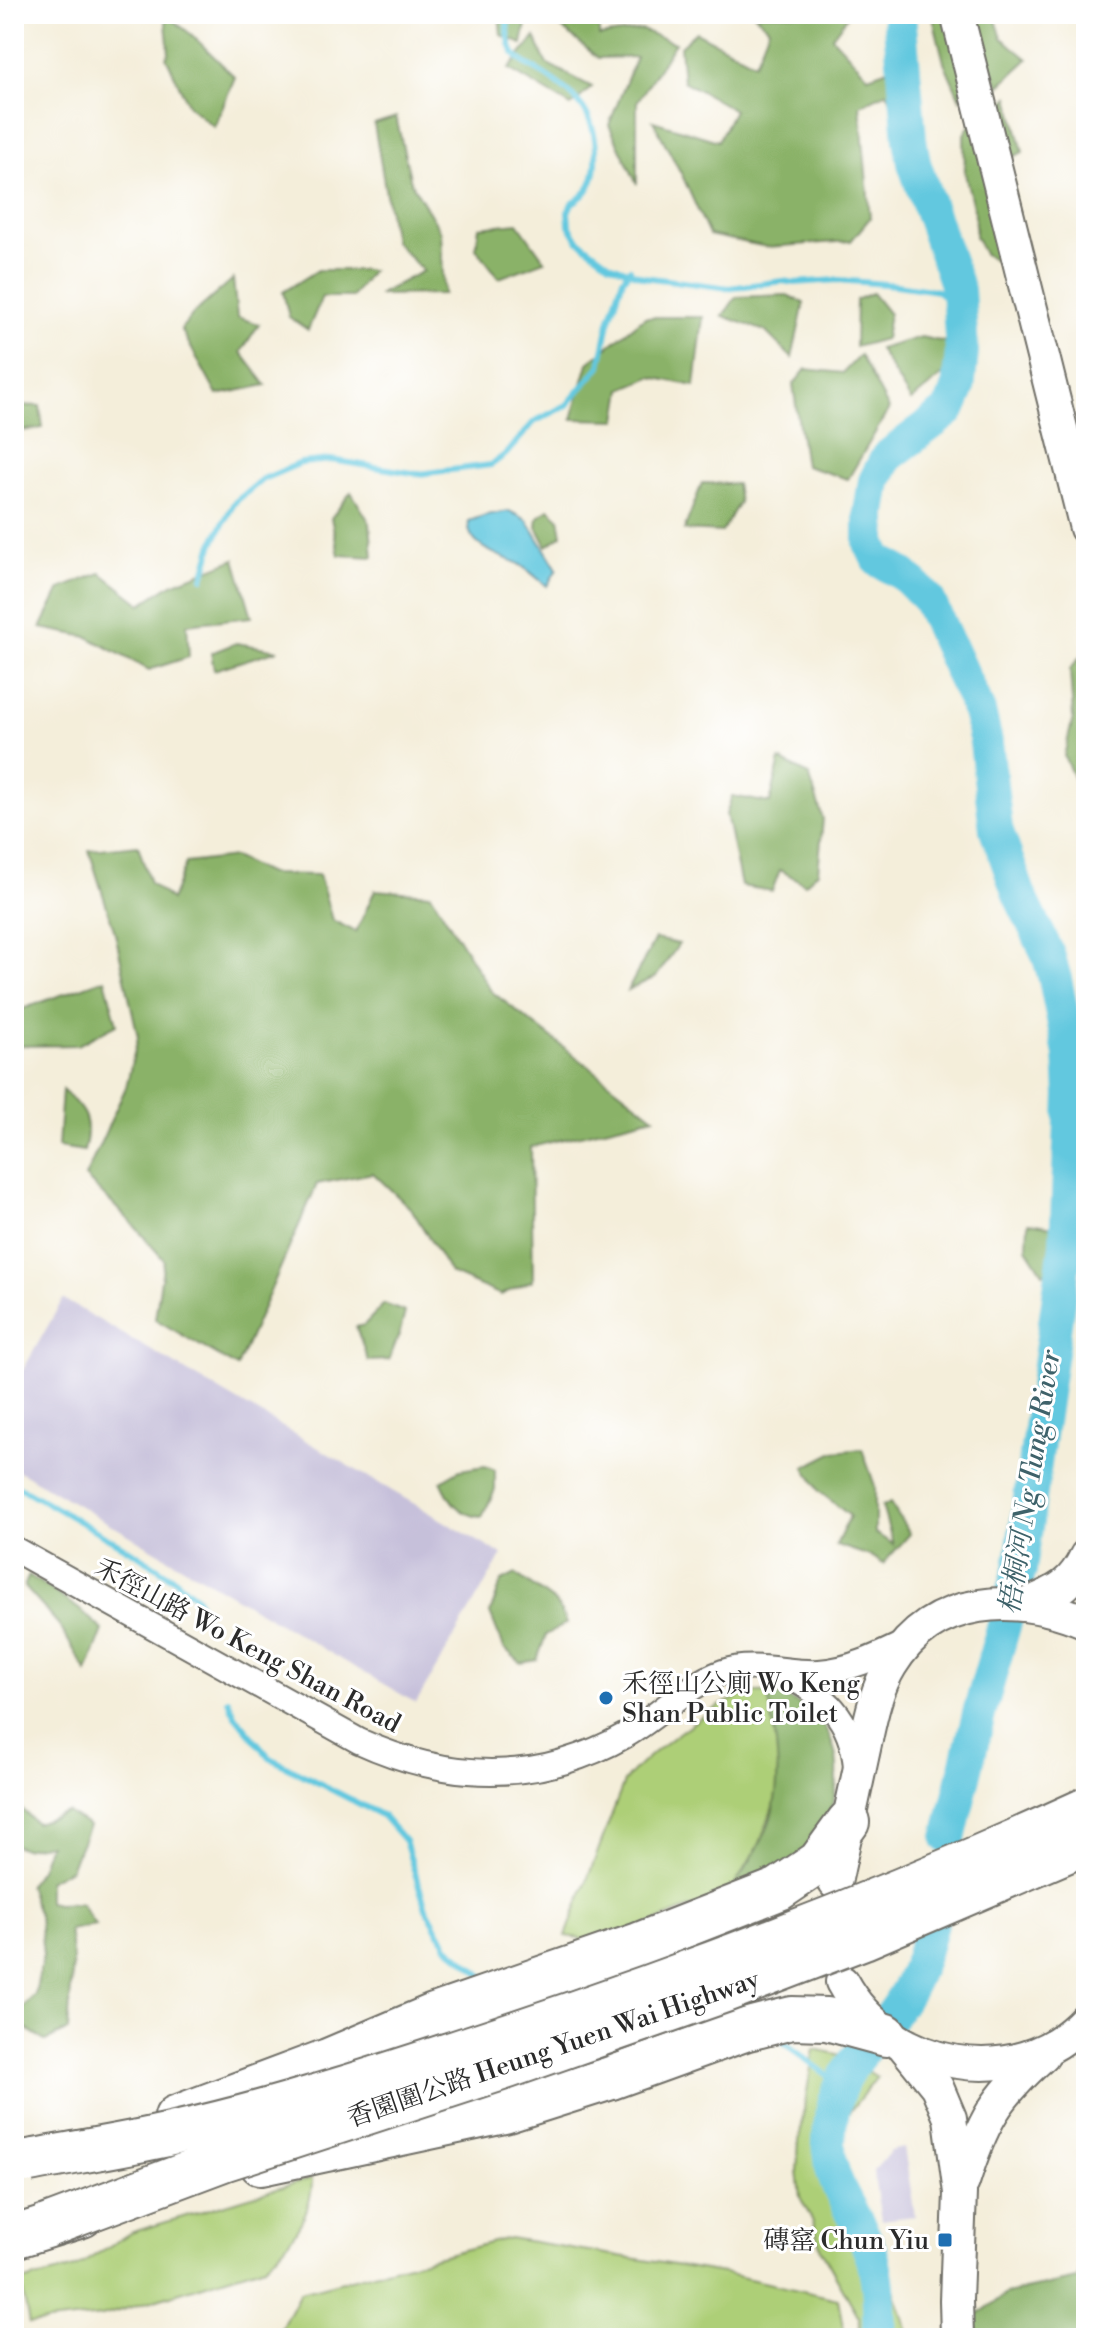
<svg xmlns="http://www.w3.org/2000/svg" width="1100" height="2352" font-family="'Libre Bodoni','Noto Serif SC',serif">
<style>
.industrial{fill:#c6c0da}
.green{fill:#adcf77;stroke:#6c7d51;stroke-width:2}
.forest{fill:#8ab268;stroke:#5a6e4a;stroke-width:2}
.water{fill:#62c8df;stroke:#467a85;stroke-width:2}
.lines{fill:none;stroke-linecap:round;stroke-linejoin:round}
.stream{stroke:#62c8df;stroke-width:6}
.river{stroke:#62c8df;stroke-width:34}
.street-casing{stroke:#716f68;stroke-width:28}
.secondary-casing{stroke:#716f68;stroke-width:36}
.highway-casing{stroke:#716f68;stroke-width:46}
.street{stroke:#fff;stroke-width:24}
.secondary{stroke:#fff;stroke-width:32}
.highway{stroke:#fff;stroke-width:42}
.highway-bridge-casing{stroke:#716f68;stroke-width:46;stroke-linecap:butt}
.highway-bridge{stroke:#fff;stroke-width:42}
.poi-dot{fill:#1f6fb2;stroke:#fff;stroke-width:3}
.labels{text-anchor:middle;stroke-width:6;stroke-linejoin:round;paint-order:stroke}
.street-label{font-size:26px;fill:#2b2b2b;stroke:#fff}
.poi-label{font-size:26px;fill:#2b2b2b;stroke:#fff;text-anchor:start}
.water-label{font-size:28px;font-style:italic;fill:#3e626a;stroke:#fff}
</style>
<rect width="100%" height="100%" fill="#fff"/>
<filter id="ink" filterUnits="userSpaceOnUse"><feTurbulence type="fractalNoise" baseFrequency=".0125" numOctaves="2"/><feDisplacementMap in="SourceGraphic" scale="16" xChannelSelector="R" yChannelSelector="G"/><feConvolveMatrix kernelMatrix="1 2 1 2 8 2 1 2 1" color-interpolation-filters="sRGB"/></filter>
<filter id="wash" filterUnits="userSpaceOnUse"><feTurbulence type="fractalNoise" baseFrequency=".006" numOctaves="4" result="noise"/><feDisplacementMap in="SourceGraphic" scale="32" xChannelSelector="R" yChannelSelector="G"/><feGaussianBlur stdDeviation="1.8" result="paint"/><feColorMatrix in="noise" values="0 0 0 0 0 0 0 0 0 0 0 0 0 0 0 0 0 1.4 0 .05"/><feComposite in="paint" operator="in"/></filter>
<g filter="url(#wash)">
<rect width="100%" height="100%" fill="#f4eeda"/>
<g class="industrial">
<path d="M63,1299L502,1555L416,1703L14,1468V1386Z"/>
<path d="M904,2148L915,2216L881,2220L873,2170L891,2151Z"/>
</g>
<g class="green">
<path d="M768,1693L779,1761L777,1795L760,1843L731,1892L585,1949L580,1938L566,1936L624,1782C645,1755 716,1701 749,1694C755,1692 762,1693 768,1693Z"/>
<path d="M814,2049L841,2055L877,2077L846,2116L843,2138V2187L869,2215L910,2338H860L859,2317L821,2250L813,2222L800,2197L797,2171L799,2141Z"/>
<path d="M312,2178C313,2214 291,2243 265,2266L102,2316L29,2324L21,2282L75,2268L130,2233Z"/>
<path d="M509,2238L723,2273L838,2299L845,2338H276L300,2292Z"/>
</g>
<g class="forest">
<path d="M165,14L192,35L235,77L214,127L189,106L166,57L169,53Z"/>
<path d="M499,14H528L522,44L501,35Z"/>
<path d="M545,14H599V36L642,30L675,43L637,102V184L609,125L636,57L598,58Z"/>
<path d="M754,14H849L832,37L868,76L891,68L904,80L910,139L887,92L860,105L870,218L851,241L767,247L709,235L682,175L653,121L718,141L734,110L683,81L680,46L696,32L755,63L769,28Z"/>
<path d="M932,14H958L967,74L960,99L944,62Z"/>
<path d="M969,14H994L1002,38L1028,59L999,86Z"/>
<path d="M535,37L546,63L592,87L571,106L509,69Z"/>
<path d="M1009,97L1023,152L1005,161L993,113Z"/>
<path d="M977,115L1018,272L984,254L975,236V216L965,173L964,134Z"/>
<path d="M396,117L411,182L441,232L444,294L378,295L423,271L394,241L374,124Z"/>
<path d="M518,223L545,261L499,278L476,248L479,227Z"/>
<path d="M318,270H372L352,297H322L308,330L289,317L283,292Z"/>
<path d="M233,279L237,317L259,324L241,352L266,385L217,395L181,329L193,314Z"/>
<path d="M872,293L889,314L885,339L855,347L856,300Z"/>
<path d="M787,295L804,303L792,358L765,331L723,316L736,297Z"/>
<path d="M645,317H703L695,386L651,377L622,389L617,420L572,419L588,363Z"/>
<path d="M921,337L950,343L943,375L911,401L879,349Z"/>
<path d="M860,355L889,409L848,479L805,466L793,385L806,369L843,373Z"/>
<path d="M14,405L40,406L43,428L14,432Z"/>
<path d="M702,483L736,484L739,502L722,532L684,530Z"/>
<path d="M351,492L370,523L373,557L339,555L331,518Z"/>
<path d="M549,509L559,518L562,535L547,546L537,527L538,517Z"/>
<path d="M235,559L252,617L187,624L189,657L149,670L88,637L41,628L60,589L101,573L141,604L172,584Z"/>
<path d="M236,643L278,650L214,670L211,653Z"/>
<path d="M1086,650V806L1064,756L1073,718L1070,669Z"/>
<path d="M780,760L809,775L823,819L818,872L805,884L780,870L772,891L741,886L726,814L732,796L770,803Z"/>
<path d="M138,845L150,883L171,900L186,863L234,857L269,874L319,875L332,920L356,932L375,890L431,894L491,991L654,1117L531,1147L533,1280L501,1295L450,1273L412,1210L373,1173L317,1184L237,1367L155,1319L164,1260L131,1222L85,1177L126,1087L138,1037L115,933L89,850Z"/>
<path d="M655,939L679,944L656,977L628,990Z"/>
<path d="M105,979L117,1024L78,1045L14,1046V1012Z"/>
<path d="M62,1090C85,1110 92,1120 84,1151L58,1147Z"/>
<path d="M1028,1223C1056,1226 1071,1229 1085,1255L1043,1273L1027,1248Z"/>
<path d="M384,1304L405,1312L400,1332L389,1360L368,1361L356,1327L364,1325Z"/>
<path d="M862,1449L875,1486V1533L893,1544L882,1506L890,1503L910,1534L883,1564L873,1557L836,1545L850,1516L819,1491L805,1467L834,1452Z"/>
<path d="M485,1466L495,1470V1490L482,1517C458,1515 450,1501 441,1481L460,1470Z"/>
<path d="M516,1574L556,1603L567,1623L546,1635L537,1660L521,1663L504,1648L490,1613L502,1581Z"/>
<path d="M29,1575L79,1609L103,1630L87,1672L59,1625L24,1586Z"/>
<path d="M768,1693C777,1696 788,1698 797,1703C845,1726 847,1792 819,1831C813,1840 806,1854 797,1860C778,1874 752,1882 731,1892C740,1876 751,1860 760,1844C786,1796 778,1744 768,1693Z"/>
<path d="M14,1802L36,1823L67,1812L89,1826L70,1869L48,1881V1902L57,1904L81,1903L95,1925L69,1930L73,1961L68,2030L46,2041L23,2027L14,2032V2016L35,1995L43,1955L39,1916L28,1885L40,1869L49,1844L24,1849L14,1845Z"/>
<path d="M1086,2256V2338H909L954,2332L1006,2294L1077,2279Z"/>
</g>
<path class="water" d="M509,511L527,520L557,569L547,586C538,579 528,569 517,563C498,555 465,546 469,521L486,515Z"/>
<g class="lines">
<g class="stream">
<path d="M507,14C508,27 507,45 516,56C522,63 534,68 542,73C579,96 598,116 596,162C595,181 589,194 572,203L568,212L569,225L578,240L610,264L643,277L729,288L783,281L794,283L838,280L896,285L938,291L961,311"/>
<path d="M203,578L213,543L234,503L263,479L301,463L331,460L419,474L491,465L506,454L534,422L567,405L600,366L609,322L623,279L630,269"/>
<path d="M1067,1215L1086,1213"/>
<path d="M14,1484L138,1555L176,1580L197,1598L209,1627"/>
<path d="M228,1700L236,1717L270,1758L383,1816L405,1841L426,1908L447,1946L485,1978"/>
<path d="M778,2038L839,2084"/>
</g>
<g class="river">
<path d="M899,14L910,139L914,163L958,290L962,352L958,389L949,410L887,457L875,481L870,512V543L878,560L904,575L928,599L979,712L986,742L996,829L1019,894L1048,954L1055,979L1070,1054L1072,1095L1066,1246L1020,1569L980,1710L949,1838"/>
<path d="M879,2338C880,2312 880,2284 873,2259C861,2218 827,2187 829,2141C832,2067 867,2054 902,1999C918,1974 925,1948 932,1919"/>
</g>
</g>
</g>
<g filter="url(#ink)">
<g class="lines">
<g class="street-casing">
<g id="street">
<path d="M14,1549L359,1741C449,1782 538,1785 626,1735C659,1716 687,1685 723,1672C754,1661 788,1674 819,1672C850,1670 878,1656 905,1643"/>
<path d="M782,1673C824,1693 852,1718 856,1767"/>
</g>
</g>
<g class="secondary-casing">
<g id="secondary">
<path d="M957,14L1086,528"/>
<path d="M1028,1604C1057,1591 1072,1586 1086,1556"/>
<path d="M835,1883C844,1841 853,1799 862,1758C869,1727 874,1692 891,1665C934,1594 1017,1593 1086,1622"/>
<path d="M842,1982C889,2069 1016,2095 1086,2019"/>
<path d="M903,2045L937,2087L950,2118L960,2193L956,2300L957,2338"/>
<path d="M963,2182C982,2122 995,2098 1043,2055"/>
</g>
</g>
<g class="highway-casing">
<g id="highway">
<path d="M176,2117L328,2060L434,2015L639,1944L779,1889L819,1862L848,1822"/>
<path d="M261,2164L504,2112L611,2078L744,2030L792,2018L827,2019L886,2035"/>
<path d="M14,2237L82,2216"/>
</g>
</g>
<use href="#street" class="street"/>
<use href="#secondary" class="secondary"/>
<use href="#highway" class="highway"/>
<g class="highway-bridge-casing">
<g id="highway-bridge">
<path d="M29,2161C76,2152 124,2145 171,2134C283,2109 392,2073 501,2037C700,1971 896,1896 1086,1809"/>
<path d="M47,2226L223,2160L508,2067L725,1991L864,1938L1086,1843"/>
</g>
</g>
<use href="#highway-bridge" class="highway-bridge"/>
</g>
</g>
<g class="poi-dot">
<circle cx="606" cy="1698" r="8"/>
<rect x="937" y="2232" width="16" height="16" rx="4"/>
</g>
<g class="labels">
<g class="street-label">
<text transform="translate(248 1645) rotate(28)" y="9">禾徑山路 Wo Keng Shan Road</text>
<text transform="translate(553 2048) rotate(-19)" y="9">香園圍公路 Heung Yuen Wai Highway</text>
</g>
<g class="poi-label">
<text x="622" y="1692">禾徑山公廁 Wo Keng<tspan x="622" dy="30">Shan Public Toilet</tspan></text>
<text x="929" y="2249" text-anchor="end">磚窰 Chun Yiu</text>
</g>
<g class="water-label">
<text transform="translate(1029 1482) rotate(-81)" y="10">梧桐河 Ng Tung River</text>
</g>
</g>
<rect width="1100" height="2352" fill="none" stroke="#fff" stroke-width="48"/>
</svg>
